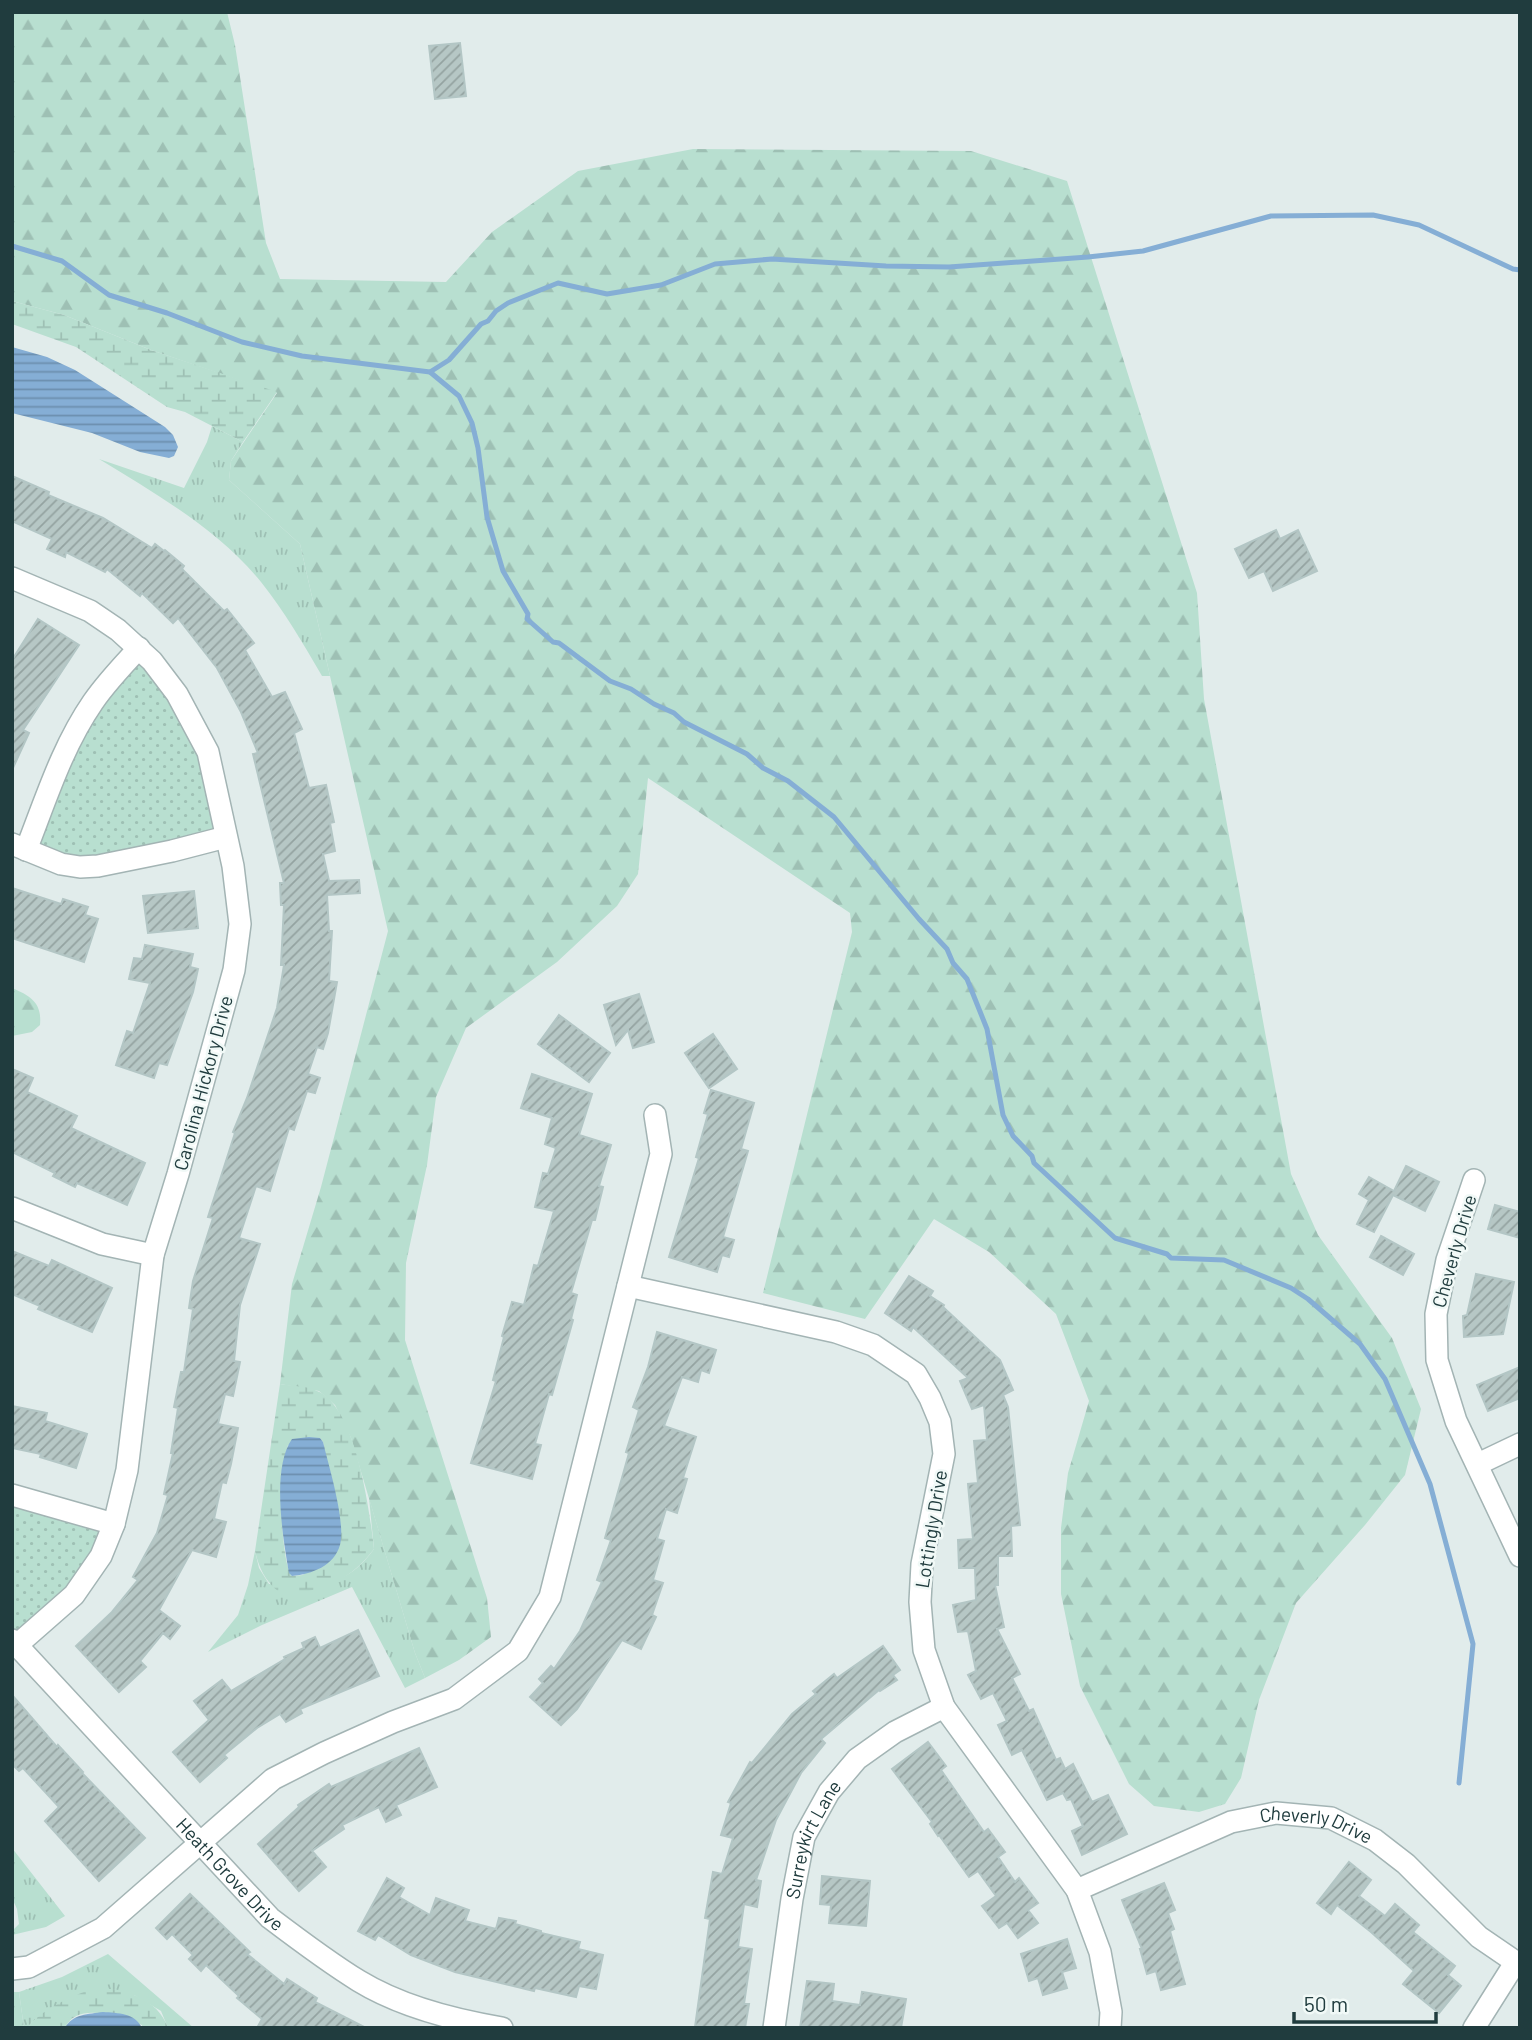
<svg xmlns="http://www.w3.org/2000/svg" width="1532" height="2040" font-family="Barlow,sans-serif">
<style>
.grass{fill:url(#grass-tufts)}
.forest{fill:url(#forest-firs)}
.wetland{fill:url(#wetland-marsh);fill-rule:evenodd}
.park{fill:url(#park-dots)}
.water{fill:url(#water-rules)}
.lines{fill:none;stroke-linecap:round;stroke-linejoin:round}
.stream{stroke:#85aed5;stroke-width:5}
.building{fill:url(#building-hatch);stroke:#b3c6c5;stroke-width:2}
.minor-casing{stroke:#a3b4b4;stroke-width:24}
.minor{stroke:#fff;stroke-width:21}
.labels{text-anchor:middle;stroke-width:5;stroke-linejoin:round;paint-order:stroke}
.street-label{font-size:19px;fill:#203c3e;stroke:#f1f9f7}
</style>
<defs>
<pattern id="grass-tufts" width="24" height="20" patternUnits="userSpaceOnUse" patternTransform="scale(1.75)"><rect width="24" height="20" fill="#b8dfd0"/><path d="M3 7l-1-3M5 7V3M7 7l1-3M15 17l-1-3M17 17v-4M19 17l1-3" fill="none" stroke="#9ec0b4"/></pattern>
<pattern id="forest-firs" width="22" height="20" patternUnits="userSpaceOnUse" patternTransform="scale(1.75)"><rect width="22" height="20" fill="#b8dfd0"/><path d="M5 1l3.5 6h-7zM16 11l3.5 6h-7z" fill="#9ec0b4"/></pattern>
<pattern id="wetland-marsh" width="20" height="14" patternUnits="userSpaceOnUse" patternTransform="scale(1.75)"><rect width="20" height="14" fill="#b8dfd0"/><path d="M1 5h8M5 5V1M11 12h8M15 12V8" fill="none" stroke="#9ec0b4"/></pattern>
<pattern id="park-dots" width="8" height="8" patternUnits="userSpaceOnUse" patternTransform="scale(1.75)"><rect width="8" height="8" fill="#b8dfd0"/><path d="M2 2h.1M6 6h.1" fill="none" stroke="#9ec0b4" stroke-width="1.8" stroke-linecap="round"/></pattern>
<pattern id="water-rules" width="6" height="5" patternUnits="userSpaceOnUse" patternTransform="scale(1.75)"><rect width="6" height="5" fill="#85aed5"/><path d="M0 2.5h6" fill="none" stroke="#6c8fae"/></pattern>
<pattern id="building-hatch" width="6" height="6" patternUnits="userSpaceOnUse" patternTransform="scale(1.75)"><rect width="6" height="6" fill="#b6c7c5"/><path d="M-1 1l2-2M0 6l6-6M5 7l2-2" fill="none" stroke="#94a3a1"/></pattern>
</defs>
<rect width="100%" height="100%" fill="#e1eceb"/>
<g class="grass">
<path d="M212,426L243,442L231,461L229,480L300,544L330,676H322C303,643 284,611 261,582C218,529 156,494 99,459L184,488L207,442Z"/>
<path d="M369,1498L415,1653L425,1678L405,1688L352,1587L262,1625L208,1652L238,1615L248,1585L255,1551L259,1568L269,1584C318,1583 342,1592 374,1549Z"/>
<path d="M12,1848L65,1916L46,1927L12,1935V1931L19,1924L17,1909L12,1898Z"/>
<path d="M108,1954L194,2028H168L161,2011L134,1995C99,2000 51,1998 27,2028H24L19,1992L62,1977Z"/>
</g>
<g class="forest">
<path d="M12,12H227L235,45L266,243L280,279L446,282L492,232L578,171L693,149L971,151L1067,181L1197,593L1204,699L1291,1174L1318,1235L1392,1338L1421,1409L1405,1475L1365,1525L1296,1603L1259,1700L1241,1778L1225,1804L1199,1812L1154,1806L1129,1784L1080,1686L1061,1594V1528L1068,1473L1089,1401L1056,1314L989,1252L934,1219L865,1319L763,1293L852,932L850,913L648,778L638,874L617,906L557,962L466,1028L436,1097L427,1165L406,1263L405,1340L487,1598L491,1637L459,1660L425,1678L415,1653L351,1438L335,1405L319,1391L280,1384L292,1284L321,1187L388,931L300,544L229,480L231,461L277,393L151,350L64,315L12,301Z"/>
<path d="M12,988C31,996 42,1003 40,1025L32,1032L12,1036Z"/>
<path d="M12,1992H19L24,2028H12Z"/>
</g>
<g class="wetland">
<path d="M12,301L64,315L151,350L277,392L243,442L185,412L167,407L76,347L12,324Z"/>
<path d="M280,1384C292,1386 307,1386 317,1391C356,1406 370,1512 374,1549C350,1581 319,1595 279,1592C265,1581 259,1568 255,1551ZM320,1438L323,1442L340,1530L303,1575L292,1576C282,1564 281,1501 281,1483C281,1470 285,1457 288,1445Z"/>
<path d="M94,1988C123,1988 158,1998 168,2028H142V2025C121,2018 78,2000 65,2028H27C43,2008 71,1997 94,1988Z"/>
</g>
<g class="park">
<path d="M139,648L177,694L226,837L98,866L26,850L54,776Z"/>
<path d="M12,1495L114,1524L101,1556L12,1640Z"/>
</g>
<g class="water">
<path d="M12,347L47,357L75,370L165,427L173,435L178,447L174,456L169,458L140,452L92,433L12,413Z"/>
<path d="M309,1437L320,1438L323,1442C329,1467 346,1522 340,1545C334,1566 312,1574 292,1576L289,1573C283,1538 271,1469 292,1439Z"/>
<path d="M103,2012C118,2013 135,2013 142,2028H65C72,2014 89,2014 103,2012Z"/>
</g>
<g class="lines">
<g class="stream">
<path d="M12,246L62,261L109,295L167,313L242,342L302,356L430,372L459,396L472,423L478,448L487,517L503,571L528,614L527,619L553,642L559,643L610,681L631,689L654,704L674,713L684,722L747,754L763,768L788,781L834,817L919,919L947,949L953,963L967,979L987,1029L1003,1115L1013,1136L1032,1156L1034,1163L1115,1238L1167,1254L1171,1258L1224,1260L1291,1288L1308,1299L1360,1344L1385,1379L1430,1484L1473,1644L1459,1783"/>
<path d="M430,372L449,360L481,324L488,321L496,311L508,303L558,283L607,294L661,285L715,264L772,259L886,266L949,267L1088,257L1143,251L1271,216L1373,215L1419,225L1513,269L1520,270"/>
</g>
</g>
<g class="building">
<path d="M460,43L466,96L435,99L429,46Z"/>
<path d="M12,476L49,492L48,495L103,518L152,548L155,544L164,551L165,550L184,566L182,569L224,611L227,609L254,643L245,650L272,697L285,692L302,729L294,733L309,788L326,785L334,822L330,823L335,851L323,854L329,881L359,880L360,893L327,895L329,931H332L329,981L337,982L328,1033L323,1049L317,1047L308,1074L320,1078L315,1093L307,1091L294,1130L289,1128L270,1191L256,1186L239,1238L260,1244L240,1305L234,1361L240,1362L233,1396L225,1394L218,1424L238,1428L231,1464L226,1483L222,1482L214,1519L226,1522L216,1557L192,1550L159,1610L180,1626L170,1639L163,1633L140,1661L146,1667L119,1692L76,1646L112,1612L138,1580L133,1577L157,1533L168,1495L164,1494L173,1453H171L178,1408L174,1407L181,1372H184L193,1309L189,1308L193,1281L213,1218L208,1217L235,1133L233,1132L247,1098L277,1008L284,965H281L284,905H281L280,883H284L253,754L258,753L241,712L217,668L178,618L173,623L142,593L140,596L107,569L105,572L66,552L65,557L47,549L52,539L12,521Z"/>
<path d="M1276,530L1280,539L1298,530L1317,571L1273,591L1264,571L1249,578L1235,549Z"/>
<path d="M38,619L79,645L23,730L29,733L12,770V660Z"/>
<path d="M12,888L61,904L63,899L88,907L85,915L98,919L84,962L12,938Z"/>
<path d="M194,891L198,928L148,933L143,896Z"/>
<path d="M145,945L193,954L190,967L198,969L193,992L167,1065L159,1063L154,1078L116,1065L127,1031L133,1033L150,983L129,979L134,958L142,959Z"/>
<path d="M639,994L654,1042L633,1048L628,1030L616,1045L604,1005Z"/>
<path d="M559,1015L610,1053L589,1082L538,1044Z"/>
<path d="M713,1034L737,1069L709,1088L685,1053Z"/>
<path d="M12,1069L33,1078L27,1092L77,1116L71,1128L145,1163L127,1205L77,1183L75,1187L53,1176L55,1173L12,1152Z"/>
<path d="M532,1074L592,1094L579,1135L611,1145L599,1186L603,1187L595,1220H592L571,1293L577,1295L571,1319L573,1320L552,1395L549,1394L535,1444L541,1445L532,1479L471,1463L496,1381L493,1380L504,1337L502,1336L512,1302L524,1305L534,1265L538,1266L554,1211L535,1207L543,1173L548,1174L556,1148L545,1144L552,1118L521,1108Z"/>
<path d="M711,1090L754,1103L741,1149L748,1151L723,1237L734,1240L729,1257L722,1255L717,1272L669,1257L699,1158L696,1157L708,1114L704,1113Z"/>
<path d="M1406,1166L1439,1182L1425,1211L1393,1195L1374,1232L1357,1224L1369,1200L1359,1194L1369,1177L1394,1191Z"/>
<path d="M1495,1205L1520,1212V1238L1488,1229Z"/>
<path d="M1381,1236L1414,1254L1403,1275L1370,1257Z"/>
<path d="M12,1251L49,1266L52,1260L112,1288L92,1332L38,1309L40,1306L12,1294Z"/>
<path d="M1476,1274L1514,1282L1503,1334L1464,1337L1463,1316L1467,1315Z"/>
<path d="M909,1276L933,1291L930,1296L944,1305L943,1307L1000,1360L1013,1390L1003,1395L1008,1407L1020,1525L1011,1526L1012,1556H998V1585H995L1004,1627L997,1629L1020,1674L1012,1678L1029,1711L1033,1709L1056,1760L1060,1758L1065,1769L1073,1764L1092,1802L1108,1795L1127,1834L1082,1855L1072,1831L1083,1826L1071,1799L1067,1800L1063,1793L1047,1800L1022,1750L1012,1755L998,1725L1007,1721L993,1693L981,1699L968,1675L976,1671L968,1631L958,1632L953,1605L976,1600L975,1568H959L958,1540L973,1539L968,1484L978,1483L974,1441L987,1440L984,1405L972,1409L960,1381L968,1378L913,1327L911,1331L885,1313Z"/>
<path d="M657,1332L716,1350L709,1373L701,1370L698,1382L682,1377L664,1426L696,1437L683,1478L687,1479L677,1513L666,1509L657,1539L664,1541L653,1580L663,1583L652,1615L656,1617L641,1649L622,1640L577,1709L561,1725L530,1697L543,1683L539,1679L551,1666L554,1669L580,1631L602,1582L597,1580L611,1540L605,1538L629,1453L626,1452L639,1410L633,1407L648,1367Z"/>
<path d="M1520,1367V1398L1488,1411L1477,1385Z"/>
<path d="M12,1406L47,1413L45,1421L87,1434L76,1468L40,1457L41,1454L12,1448Z"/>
<path d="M358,1630L379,1676L300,1709L302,1713L286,1722L280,1714L257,1728L224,1755L227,1758L200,1782L173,1752L209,1720L194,1701L222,1680L231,1691L285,1659L284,1657L304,1648L302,1643L315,1637L320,1648Z"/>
<path d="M883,1646L900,1670L893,1675L897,1680L880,1691L879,1690L821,1739L825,1743L801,1773L776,1820L756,1880L761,1881L757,1907L744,1904L738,1947L752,1949L744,2004H749L745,2028L695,2027L710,1919L705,1918L713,1872L722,1874L733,1838L721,1835L731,1803L728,1802L750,1762L752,1763L792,1714L816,1694L813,1691L834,1674L837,1678Z"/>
<path d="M12,1695L57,1747L58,1745L83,1772L82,1773L145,1838L99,1881L45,1821L59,1807L23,1768L19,1771L12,1764Z"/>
<path d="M928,1742L946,1766L941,1770L984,1832L988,1829L1005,1852L998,1857L1015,1882L1019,1878L1038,1903L1028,1910L1038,1923L1018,1938L1007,1923L999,1928L982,1906L996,1896L978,1871L969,1877L939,1835L938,1836L930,1824L932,1822L892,1769Z"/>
<path d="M419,1748L437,1787L396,1805L401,1815L386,1822L379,1807L342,1825L344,1829L312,1851L326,1867L299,1891L258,1844L299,1807L298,1805L329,1784L331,1787Z"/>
<path d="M1349,1862L1371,1880L1359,1896L1385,1916L1395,1904L1419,1925L1413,1932L1455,1966L1448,1975L1461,1986L1439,2013L1403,1984L1414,1971L1371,1932L1337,1905L1331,1914L1317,1903Z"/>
<path d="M822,1876L870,1881L866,1926L829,1923L831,1905L820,1904Z"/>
<path d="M387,1878L404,1888L399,1897L430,1915L436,1898L469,1910L465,1921L496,1929L499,1918L516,1921L515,1924L541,1931V1933L580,1942L578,1949L603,1955L596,1989L579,1986L576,1997L535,1988L534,1991L455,1972L411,1955L378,1935L375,1940L358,1931Z"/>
<path d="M1164,1883L1175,1910L1168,1913L1174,1929L1170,1931L1185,1984L1161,1990L1156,1971L1147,1974L1140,1949H1142L1122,1900Z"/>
<path d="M190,1894L250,1952L247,1954L284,1984L287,1979L317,1998L315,2002L366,2028H257L262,2019L237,1998L239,1996L206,1965L201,1971L189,1959L193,1955L172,1934L167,1939L156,1928Z"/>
<path d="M1067,1939L1076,1968L1062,1972L1067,1988L1043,1995L1038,1978L1029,1981L1021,1954Z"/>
<path d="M807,1981L834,1984L832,2001L860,2005L862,1992L906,1999L901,2028H800Z"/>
</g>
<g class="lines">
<g class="minor-casing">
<g id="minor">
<path d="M12,578L90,611L118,630L152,661L177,694L208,752L233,866L240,924L234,970L178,1174L153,1255L127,1470L114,1524L101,1556L74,1595L17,1645"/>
<path d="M12,844L61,864L80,867L98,866L172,851L226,837"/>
<path d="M26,850C46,799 62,747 93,702C106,683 123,665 139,648"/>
<path d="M1474,1180L1447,1260L1436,1314L1437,1360L1456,1421L1520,1556"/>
<path d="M12,1208L102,1244L153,1255"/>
<path d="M628,1286L836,1332L873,1345L916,1374L930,1398L940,1422L944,1454L922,1564L920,1602L924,1650L944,1707L1077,1890L1100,1952L1111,2012L1110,2028"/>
<path d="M1478,1464L1520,1444"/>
<path d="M12,1495L114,1524"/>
<path id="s1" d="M12,1640L270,1918C299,1940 328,1962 359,1981C400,2006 454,2020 502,2028"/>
<path id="s2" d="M1077,1890L1231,1822L1276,1813L1331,1818L1375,1840L1406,1864L1479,1937L1520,1965"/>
<path d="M12,1969L29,1967L103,1928L273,1779L324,1753L393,1722L454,1699L518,1651L550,1597L661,1154L655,1115"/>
<path id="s3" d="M774,2028L792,1899L804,1837L829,1792L857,1759L895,1732L944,1707"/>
<path d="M1474,2028L1515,1963"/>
</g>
</g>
<use href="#minor" class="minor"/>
</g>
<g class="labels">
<g class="street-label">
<text transform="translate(203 1083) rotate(-75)" y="7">Carolina Hickory Drive</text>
<text transform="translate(1454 1251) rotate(-74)" y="7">Cheverly Drive</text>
<text transform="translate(931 1529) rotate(-81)" y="7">Lottingly Drive</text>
<text dy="7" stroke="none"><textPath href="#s2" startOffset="256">Cheverly Drive</textPath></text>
<text dy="7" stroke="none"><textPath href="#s3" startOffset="194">Surreykirt Lane</textPath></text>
<text dy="7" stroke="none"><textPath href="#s1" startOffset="320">Heath Grove Drive</textPath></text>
</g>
</g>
<rect width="1532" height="2040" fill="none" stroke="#203c3e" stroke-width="28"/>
<path d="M1294 2012v10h142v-10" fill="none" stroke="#203c3e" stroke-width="3.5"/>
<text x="1304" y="2012" font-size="21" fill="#203c3e" stroke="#f1f9f7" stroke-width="5" paint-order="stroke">50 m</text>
</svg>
